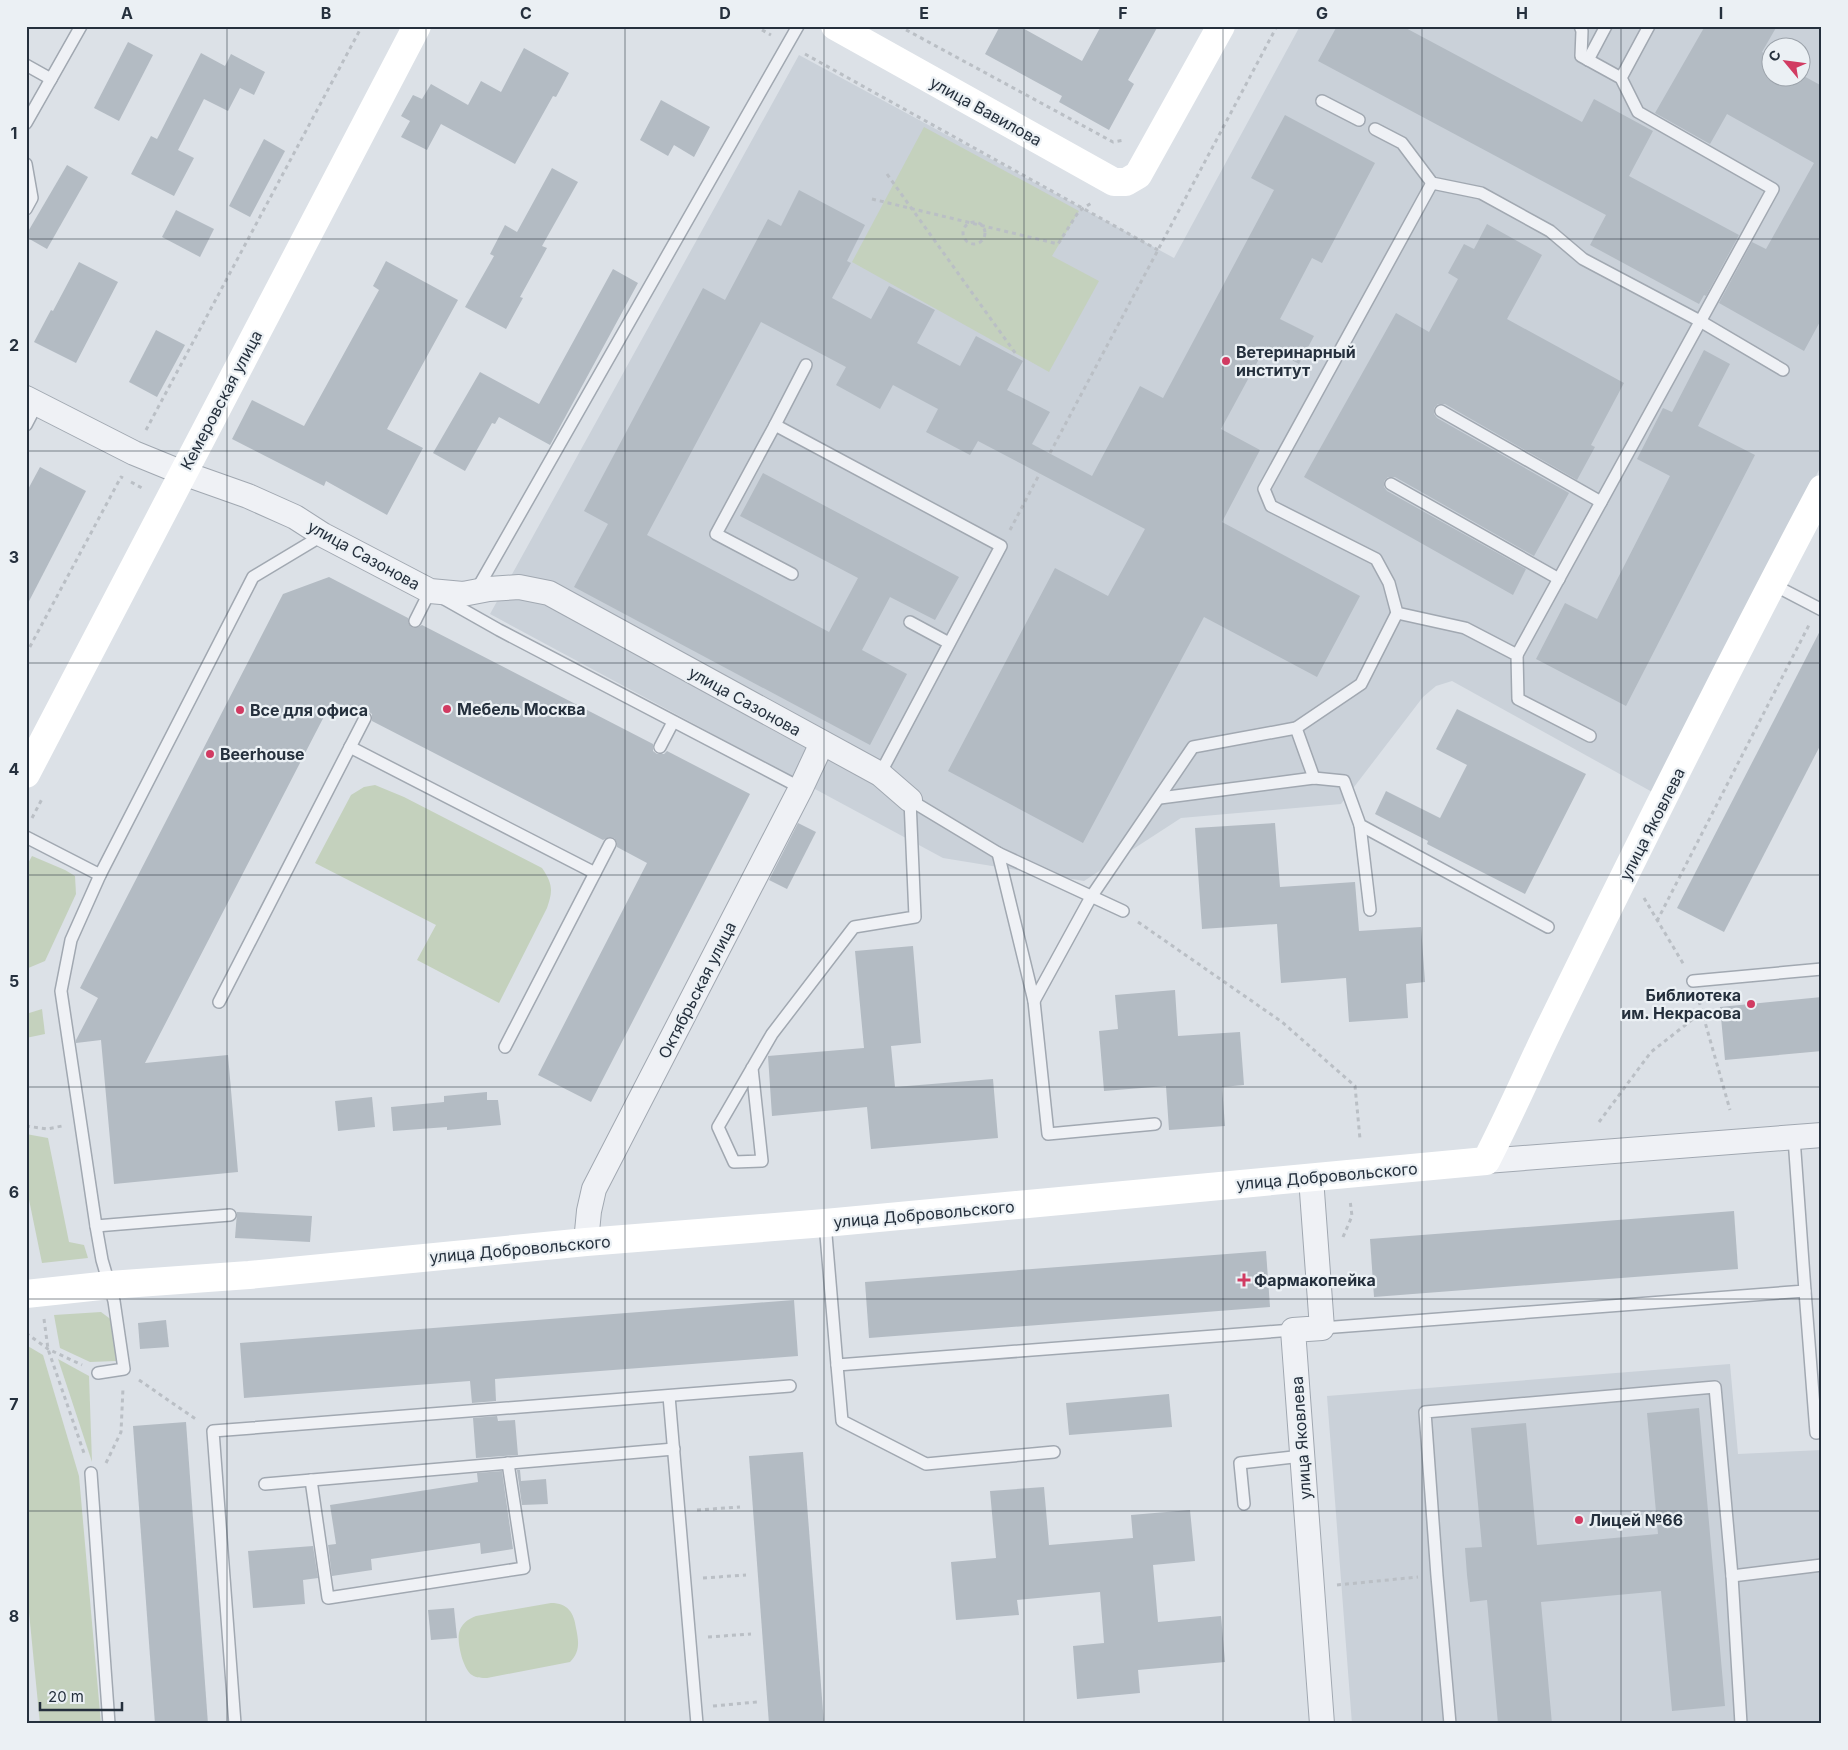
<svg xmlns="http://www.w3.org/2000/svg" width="1848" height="1750" font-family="Inter,sans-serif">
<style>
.built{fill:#cad1d9;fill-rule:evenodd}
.green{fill:#c4d1bd}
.building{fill:#b3bbc3}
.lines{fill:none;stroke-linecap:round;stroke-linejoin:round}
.lane-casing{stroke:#a1a8b1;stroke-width:14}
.street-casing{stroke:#a1a8b1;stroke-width:26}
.path{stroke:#babfc5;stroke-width:3;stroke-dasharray:4 4;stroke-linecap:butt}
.lane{stroke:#eff1f5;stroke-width:11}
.street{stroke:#eff1f5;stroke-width:24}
.secondary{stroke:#fff;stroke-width:28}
.grid{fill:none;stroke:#25303d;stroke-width:1;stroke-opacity:0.55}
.poi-dot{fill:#d13b62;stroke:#ebf0f4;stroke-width:2}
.labels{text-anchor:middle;stroke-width:4.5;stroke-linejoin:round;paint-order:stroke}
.street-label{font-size:16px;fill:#25303d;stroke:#ebf0f4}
.poi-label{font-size:16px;font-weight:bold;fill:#25303d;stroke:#ebf0f4;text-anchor:start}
.neatline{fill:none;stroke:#25303d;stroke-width:2}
.grid-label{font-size:16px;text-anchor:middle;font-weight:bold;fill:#25303d}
</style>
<rect width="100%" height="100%" fill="#dce1e7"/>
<g class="built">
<path d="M1300,26H1822V464L1654,793L1452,681L1436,686L1423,697L1341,804L1181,818L1084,881L943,858L490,614L799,55L1174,258ZM1770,48H1800V78H1770Z"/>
<path d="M1730,1364L1738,1454L1822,1450V1724H1352L1327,1396Z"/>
</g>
<g class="green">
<path d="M924,127L1079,211L1052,256L1099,281L1049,372L852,262Z"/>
<path d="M375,785L404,797L542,868C553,884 553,891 547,908L499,1003L417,960L436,925L315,863L351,795L364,787Z"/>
<path d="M32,856L65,870L75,876L76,894L45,961L26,969V867Z"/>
<path d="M42,1009L45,1034L26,1038V1014Z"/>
<path d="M26,1134L48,1138L69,1242L84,1245L88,1258L42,1263L26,1185Z"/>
<path d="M101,1312L113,1321L116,1361L90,1362L60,1348L54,1315Z"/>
<path d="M26,1345L43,1355L79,1476L101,1724H40L26,1582Z"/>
<path d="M58,1359L89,1376L92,1462Z"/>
<path d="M551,1603C568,1603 574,1613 576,1628C579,1642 580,1652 570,1662L487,1678C482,1678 476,1678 472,1675C463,1669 457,1643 459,1633C461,1624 468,1619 476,1616Z"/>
</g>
<g class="building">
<path d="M1000,26H1019L1082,61L1101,26H1158L1128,80L1134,84L1109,130L1059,102L1062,96L985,54Z"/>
<path d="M1337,26H1402L1582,122L1594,99L1653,131L1629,176L1739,235L1706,296L1704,295L1699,304L1590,245L1606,215L1318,61Z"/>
<path d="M1705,26H1777L1762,52L1770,57V78H1800V74L1822,86V318L1804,351L1719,303L1752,242L1766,249L1814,163L1727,114L1710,144L1655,113Z"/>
<path d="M128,42L153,55L119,121L94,108Z"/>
<path d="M524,48L569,73L556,97L553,96L515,164L441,124L427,150L401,137L410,121L401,116L413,95L422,99L431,84L468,105L481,81L501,92Z"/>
<path d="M201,53L225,66L231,54L265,72L254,95L240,88L228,111L204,99L178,150L194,158L174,196L131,174L151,136L157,139Z"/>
<path d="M661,100L710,127L694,157L674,145L668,156L640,140Z"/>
<path d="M1285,115L1375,163L1322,263L1312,258L1280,319L1314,336L1299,364L1266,346L1221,429L1260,450L1222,522L1360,596L1317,677L1204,617L1083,843L948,771L1055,568L1108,596L1145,529L978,441L970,455L926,432L938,409L893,385L880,409L836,385L846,367L761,322L647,535L829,632L858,578L740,516L763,473L959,577L935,620L890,597L862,650L907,674L870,745L574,587L608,524L584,511L703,288L725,300L768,219L781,226L799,190L865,225L847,261L851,263L832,298L871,319L889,286L935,310L917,343L960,366L976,336L1023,361L1007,390L1050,412L1032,444L1092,476L1140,386L1163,398L1274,190L1251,178Z"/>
<path d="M264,139L285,151L250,217L229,206Z"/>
<path d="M67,165L88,177L47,249L26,237V235Z"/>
<path d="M552,168L578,182L542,246L547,248L520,297L523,298L506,329L465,307L494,256L490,254L505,225L517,232Z"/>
<path d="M176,210L214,229L200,257L162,237Z"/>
<path d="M1487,224L1542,255L1507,319L1624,383L1591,445L1595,447L1577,480L1445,404H1438L1434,408V414L1437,418L1569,493L1534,556L1395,477H1388L1384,481V487L1387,491L1526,569L1513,595L1304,477L1396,313L1429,332L1458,279L1448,273L1464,244L1474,249Z"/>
<path d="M386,261L458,300L387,429L423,448L387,515L326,481L324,486L232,439L252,400L304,426L379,290L373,286Z"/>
<path d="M79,262L118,282L76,363L34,342L51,310L53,311Z"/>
<path d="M613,269L638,283L550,445L499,417L495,424L492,423L465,471L433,453L480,372L539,404Z"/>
<path d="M156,330L185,345L157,397L129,382Z"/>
<path d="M1704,350L1730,364L1698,426L1755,455L1626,706L1536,659L1565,603L1597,619L1670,476L1637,459L1663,408L1672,412Z"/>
<path d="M40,467L86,491L26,607V493Z"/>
<path d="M329,577L408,618V622L411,627L416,628L422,625L653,744V751L657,754H664L667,751L750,794L591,1102L538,1075L647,863L617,847V843L614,838L609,837L603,840L372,721V714L368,711H361L359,714L332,701L145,1063L228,1055L238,1172L114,1184L101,1040L76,1043V1040L98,998L80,988L283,594Z"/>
<path d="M1822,627V742L1724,932L1677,908Z"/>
<path d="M1457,709L1586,774L1525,894L1427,844L1428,841L1375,814L1386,791L1440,818L1467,765L1436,749Z"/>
<path d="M798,823L816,832L787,889L769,880Z"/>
<path d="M1275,823L1280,887L1355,882L1359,931L1421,927L1425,982L1406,984L1408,1018L1349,1022L1346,978L1281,983L1277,924L1202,929L1195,828Z"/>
<path d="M913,946L921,1043L891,1046L895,1087L993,1079L998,1138L871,1149L867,1107L772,1116L768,1056L864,1048L855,951Z"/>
<path d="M1175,990L1178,1036L1240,1032L1244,1085L1222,1087L1225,1126L1169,1130L1166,1086L1104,1091L1099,1031L1118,1029L1115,995Z"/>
<path d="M1822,997V1051L1725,1060L1720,1007Z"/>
<path d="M487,1092V1100H498L501,1125L447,1130V1127L393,1131L391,1107L444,1102V1096Z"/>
<path d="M372,1097L375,1127L338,1131L335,1101Z"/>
<path d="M1734,1211L1738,1269L1374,1297L1370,1239Z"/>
<path d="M237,1212L312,1216L310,1242L235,1238Z"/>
<path d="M1266,1251L1270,1307L869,1338L865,1282Z"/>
<path d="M794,1300L798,1356L495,1379L496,1401L472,1403L470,1381L244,1398L240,1343Z"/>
<path d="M166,1320L169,1347L140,1349L138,1323Z"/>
<path d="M1169,1394L1172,1427L1069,1435L1066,1403Z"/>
<path d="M1699,1408L1725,1706L1672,1711L1661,1591L1541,1602L1552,1724H1498L1487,1600L1470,1602L1467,1575L1465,1548L1482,1547L1471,1428L1526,1423L1537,1545L1658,1534L1647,1413Z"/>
<path d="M497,1416L498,1421L515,1420L518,1455L476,1458L473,1418Z"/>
<path d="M186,1422L208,1724H155L133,1426Z"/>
<path d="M803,1452L824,1724H769L749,1456Z"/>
<path d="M517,1470H520L521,1481L546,1479L548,1504L522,1505Z"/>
<path d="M502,1471L513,1549L481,1554L480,1543L371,1559L372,1570L332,1576L328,1545L336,1544L330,1505L478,1482L477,1473Z"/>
<path d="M1044,1487L1049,1545L1133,1538L1131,1515L1190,1510L1195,1561L1153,1565L1158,1622L1221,1616L1225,1662L1138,1670L1140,1693L1077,1699L1073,1646L1104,1643L1100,1592L1017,1600L1019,1615L956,1620L951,1562L996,1558L990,1491Z"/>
<path d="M313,1546L318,1578L303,1580L305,1604L253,1608L248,1551Z"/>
<path d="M454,1608L457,1638L431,1640L428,1610Z"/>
</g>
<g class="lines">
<g class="lane-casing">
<g id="lane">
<path d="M1588,60L1606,26"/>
<path d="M26,65L51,79L81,26"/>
<path d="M1621,78L1649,26"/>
<path d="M1322,101L1359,120"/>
<path d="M26,123L51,79"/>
<path d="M1375,129L1402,143L1432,183L1481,193L1550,231L1583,259L1700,321L1783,370"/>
<path d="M26,164L32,198L26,209"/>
<path d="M1432,183L1264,489L1271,506L1376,559L1389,583L1397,613L1465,628L1517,655L1518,699L1590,736"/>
<path d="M1441,411L1601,502"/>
<path d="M26,425L37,404"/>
<path d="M775,425L806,365"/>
<path d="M1391,484L1559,579"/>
<path d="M792,574L716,534L775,425L1001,546L880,774"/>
<path d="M1772,584L1822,610"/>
<path d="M476,591L798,26"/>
<path d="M415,621L430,591L499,630L801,788"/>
<path d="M910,622L949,643"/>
<path d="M1517,655L1773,189L1638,112L1621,78L1581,56L1582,31L1580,26"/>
<path d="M1296,728L1314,778"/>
<path d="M350,747L595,873"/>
<path d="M660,747L673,722"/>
<path d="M1160,798L1314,778L1344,781L1360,825L1548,927"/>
<path d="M910,800L998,853L1123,911"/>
<path d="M1360,825L1370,910"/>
<path d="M26,837L100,875L253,577L323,535"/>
<path d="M998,853L1034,1001L1048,1134L1155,1124"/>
<path d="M1693,981L1822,969"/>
<path d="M1034,1001L1091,897L1193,747L1296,728L1361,684L1397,613"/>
<path d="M219,1002L365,718"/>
<path d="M505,1047L610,844"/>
<path d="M752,1068L762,1161L734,1162L718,1127L772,1034L854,927L915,917L910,800"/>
<path d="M825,1223L837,1365L1293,1330"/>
<path d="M96,1226L230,1215"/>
<path d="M1805,1291L1816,1433L1822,1432"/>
<path d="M1322,1328L1805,1291L1794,1138"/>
<path d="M837,1365L842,1421L926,1464L1054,1452"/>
<path d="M98,1373L124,1369L114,1301L102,1260L96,1226L61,991L71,940L100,875"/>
<path d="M669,1396L697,1724"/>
<path d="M91,1473L109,1724"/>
<path d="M311,1480L328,1598L524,1568L508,1463"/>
<path d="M265,1484L674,1449"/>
<path d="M1244,1504L1240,1463L1302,1456"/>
<path d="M1732,1576L1822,1565"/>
<path d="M235,1724L213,1431L790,1386"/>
<path d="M1450,1724L1437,1576L1425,1412L1715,1387L1732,1576L1741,1724"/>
</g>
</g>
<g class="street-casing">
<g id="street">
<path d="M26,398L134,453L183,473L248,496L295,517L323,535L430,591L463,594L489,589L519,587L549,593L880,774L910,800"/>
<path d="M1486,1161L1822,1135"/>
<path d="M1311,1178L1322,1328L1293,1330L1322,1724"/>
<path d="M586,1242L589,1211L594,1189L801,788L822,743"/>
</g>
</g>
<g class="path">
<path d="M755,26L771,35"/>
<path d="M899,26L1113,142L1125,140"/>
<path d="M805,54L1158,250"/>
<path d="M887,174L1016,354"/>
<path d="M872,199L1058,244L1079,211L1093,202"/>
<circle cx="974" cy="233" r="11"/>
<path d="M146,430L362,26"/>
<path d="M1050,453L1277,26"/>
<path d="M131,482L142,488"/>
<path d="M1010,530L1040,473"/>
<path d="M26,654L121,477L123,478"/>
<path d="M32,818L43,797"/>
<path d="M1644,898L1684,965"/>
<path d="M1657,921L1809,625"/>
<path d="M1138,922L1282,1022L1355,1086L1360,1139"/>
<path d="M1699,1001L1730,1110"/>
<path d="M1599,1122L1651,1052L1702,1012"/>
<path d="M26,1126L47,1129L62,1126"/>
<path d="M1343,1237L1352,1216L1350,1200"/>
<path d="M44,1319L48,1349L85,1456"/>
<path d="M26,1333L48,1349L82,1365"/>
<path d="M139,1380L197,1420"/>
<path d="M106,1463L121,1432L123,1388"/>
<path d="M697,1510L740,1507"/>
<path d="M703,1578L746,1575"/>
<path d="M1337,1585L1418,1577"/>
<path d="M708,1637L751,1634"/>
<path d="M713,1706L757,1702"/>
</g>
<use href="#lane" class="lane"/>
<use href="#street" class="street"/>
<g class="secondary">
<path d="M835,26L1114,182H1126L1138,175L1221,26"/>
<path d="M26,774L417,26"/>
<path d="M26,1294L110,1285L249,1275L586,1242L825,1223L1486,1161C1509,1117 1529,1070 1551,1025C1639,845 1728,666 1822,489"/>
</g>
</g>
<path class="grid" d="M227,26V1724M426,26V1724M625,26V1724M824,26V1724M1024,26V1724M1223,26V1724M1422,26V1724M1621,26V1724M26,239H1822M26,451H1822M26,663H1822M26,875H1822M26,1087H1822M26,1299H1822M26,1511H1822"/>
<g class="poi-dot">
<circle cx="1226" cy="361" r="5"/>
<circle cx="447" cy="709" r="5"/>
<circle cx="240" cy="710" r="5"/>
<circle cx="210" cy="754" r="5"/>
<circle cx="1751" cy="1004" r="5"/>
<path d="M1241.5 1272.5h5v5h5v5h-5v5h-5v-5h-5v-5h5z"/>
<circle cx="1579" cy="1520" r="5"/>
</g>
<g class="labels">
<g class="street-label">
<text transform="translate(986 111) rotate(29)" y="6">улица Вавилова</text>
<text transform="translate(221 400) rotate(-62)" y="6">Кемеровская улица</text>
<text transform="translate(364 555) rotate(29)" y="6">улица Сазонова</text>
<text transform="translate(745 701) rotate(29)" y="6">улица Сазонова</text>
<text transform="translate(1652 824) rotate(-63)" y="6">улица Яковлева</text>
<text transform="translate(697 990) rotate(-63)" y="6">Октябрьская улица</text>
<text transform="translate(1327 1176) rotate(-5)" y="6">улица Добровольского</text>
<text transform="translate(924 1214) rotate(-5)" y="6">улица Добровольского</text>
<text transform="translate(520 1249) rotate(-5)" y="6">улица Добровольского</text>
<text transform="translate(1301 1438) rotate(-94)" y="6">улица Яковлева</text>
</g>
<g class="poi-label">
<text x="1236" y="358">Ветеринарный<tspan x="1236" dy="18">институт</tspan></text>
<text x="457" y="715">Мебель Москва</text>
<text x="250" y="716">Все для офиса</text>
<text x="220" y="760">Beerhouse</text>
<text x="1741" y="1001" text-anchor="end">Библиотека<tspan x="1741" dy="18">им. Некрасова</tspan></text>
<text x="1254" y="1286">Фармакопейка</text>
<text x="1589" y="1526">Лицей №66</text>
</g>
</g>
<rect width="1848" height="1750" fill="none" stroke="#ebf0f4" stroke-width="55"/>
<g transform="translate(1786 62) rotate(299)"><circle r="24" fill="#ebf0f4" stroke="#9ca3ab"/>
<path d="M0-4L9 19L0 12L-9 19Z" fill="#d13b62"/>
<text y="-8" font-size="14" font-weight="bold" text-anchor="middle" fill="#25303d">С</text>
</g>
<path d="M40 1702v8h82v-8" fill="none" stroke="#25303d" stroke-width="2.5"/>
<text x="48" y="1702" font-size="15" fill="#25303d" stroke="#ebf0f4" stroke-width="4" paint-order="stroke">20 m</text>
<rect x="28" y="28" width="1792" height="1694" class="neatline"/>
<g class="grid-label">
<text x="127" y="19">A</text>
<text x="326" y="19">B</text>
<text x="526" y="19">C</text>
<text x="725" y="19">D</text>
<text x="924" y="19">E</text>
<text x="1123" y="19">F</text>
<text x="1322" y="19">G</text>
<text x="1522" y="19">H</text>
<text x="1721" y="19">I</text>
<text x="14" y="139">1</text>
<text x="14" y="351">2</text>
<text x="14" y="563">3</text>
<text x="14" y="775">4</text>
<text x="14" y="987">5</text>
<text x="14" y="1198">6</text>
<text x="14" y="1410">7</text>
<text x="14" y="1622">8</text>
</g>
</svg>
